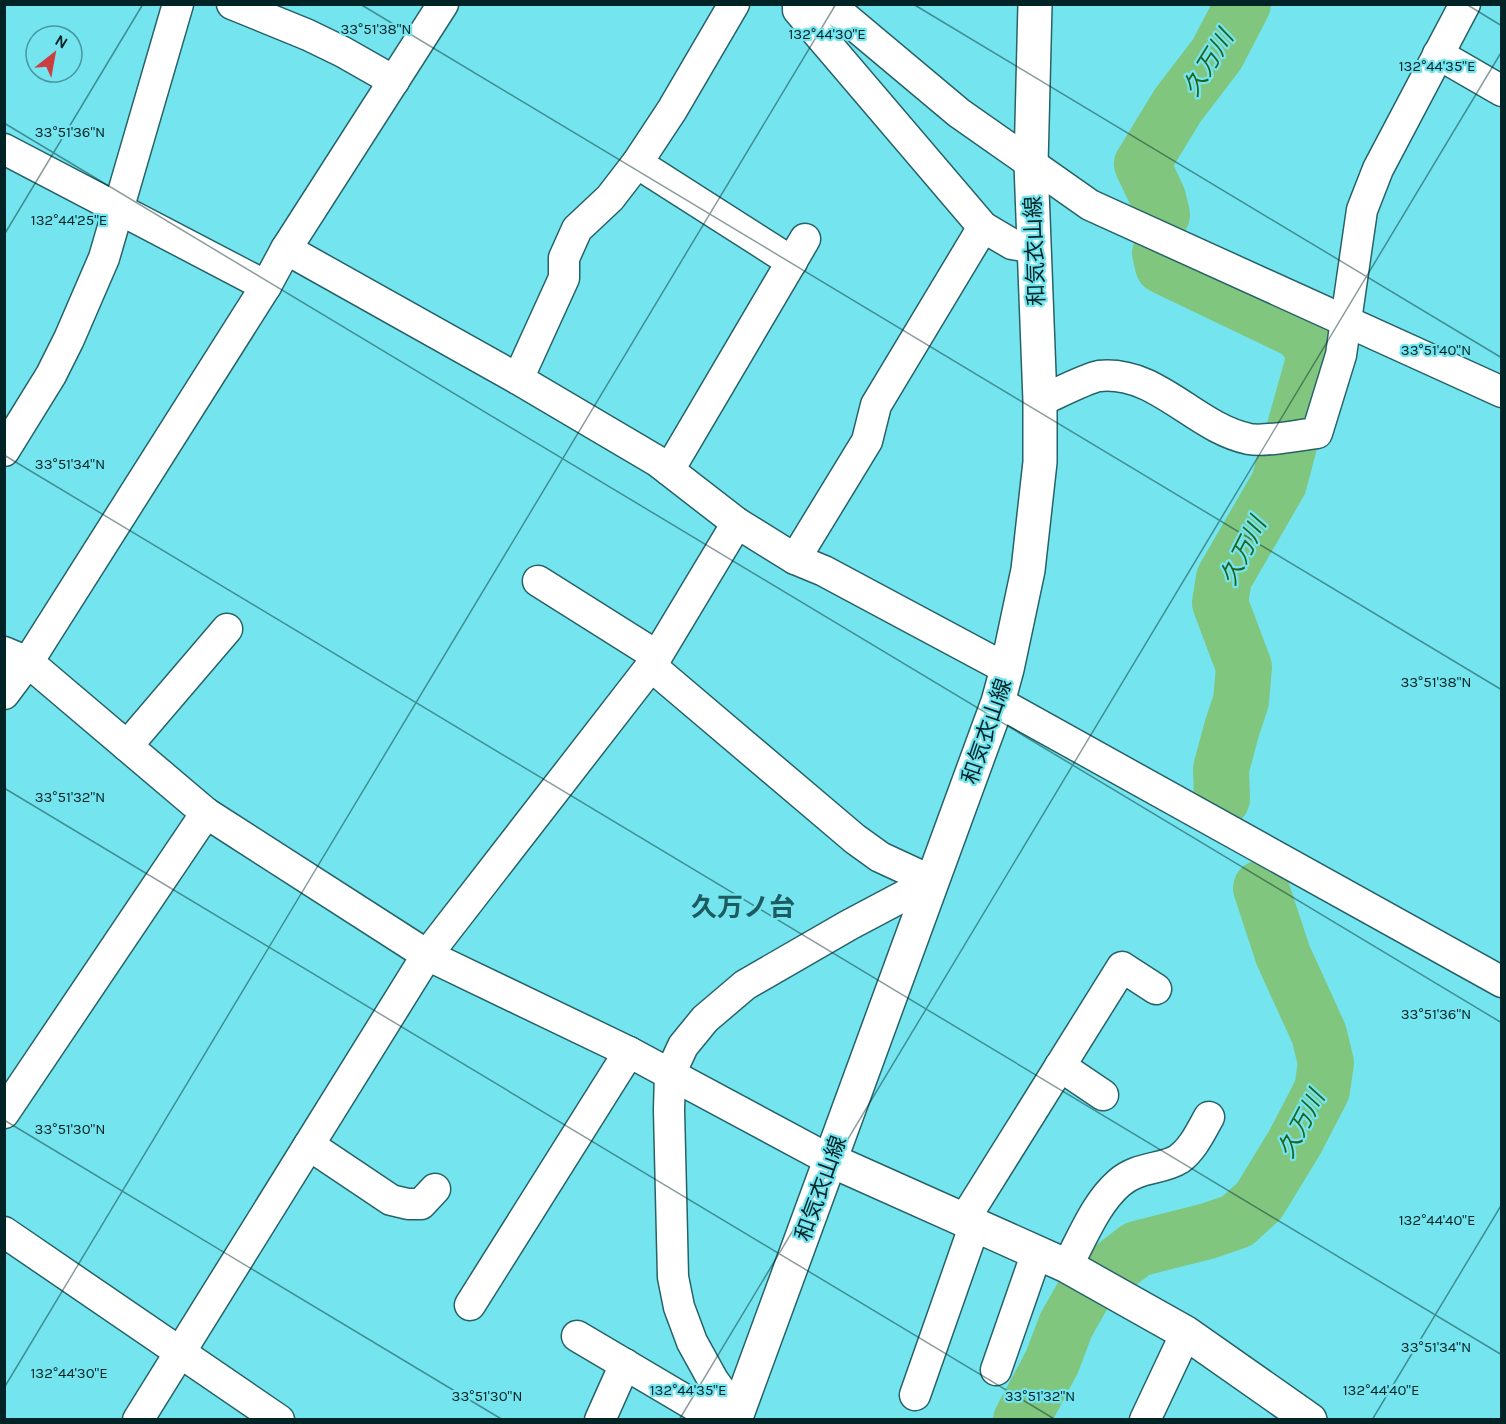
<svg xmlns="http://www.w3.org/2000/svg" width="1506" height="1424" font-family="Karla,'Noto Sans JP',sans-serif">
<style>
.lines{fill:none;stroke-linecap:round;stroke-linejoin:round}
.river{stroke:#81c67e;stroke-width:56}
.street-casing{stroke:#266268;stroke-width:33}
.secondary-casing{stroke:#266268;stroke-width:36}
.street{stroke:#fff;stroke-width:30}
.secondary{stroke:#fff;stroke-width:33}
.ticks{fill:none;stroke:#002326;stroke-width:1.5;stroke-opacity:0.45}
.labels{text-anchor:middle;stroke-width:4.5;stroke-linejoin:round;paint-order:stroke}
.street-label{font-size:22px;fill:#002326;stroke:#74e5ef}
.water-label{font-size:24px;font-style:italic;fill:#216521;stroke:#74e5ef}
.quarter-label{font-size:26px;font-weight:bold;fill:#1c5b60;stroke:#74e5ef}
.ticks-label{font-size:15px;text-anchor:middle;fill:#002326;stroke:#74e5ef;stroke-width:4.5;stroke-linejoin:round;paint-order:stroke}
</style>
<rect width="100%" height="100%" fill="#74e5ef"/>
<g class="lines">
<g class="river">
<path d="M1162,215L1158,198L1142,164L1178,105L1217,54L1243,4"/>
<path d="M1160,253L1163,266L1299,331L1316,352L1295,427"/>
<path d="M1222,799L1221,769L1232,728L1241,701L1244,667L1220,603L1224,578L1279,483L1289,445"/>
<path d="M1111,1269L1137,1249L1208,1231L1237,1221L1259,1201L1295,1142L1322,1090L1326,1063L1319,1034L1283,955L1261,888"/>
<path d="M1021,1420L1052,1362L1066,1325L1083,1295"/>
</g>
<g class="street-casing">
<g id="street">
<path d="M232,4L308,35L343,52L394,81"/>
<path d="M798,4V10L983,227L1012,244L1034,248"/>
<path d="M829,4L959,113L1090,205L1502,392"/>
<path d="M1438,54L1502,91"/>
<path d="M4,149L266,286"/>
<path d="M637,163L792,262"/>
<path d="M286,249L518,379L657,461L737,523L795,559L824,571L1007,669"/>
<path d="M518,379L564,278V258L577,229L610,198L637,163L672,110L734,4"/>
<path d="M1040,401C1054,395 1087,378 1099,376C1157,370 1195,428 1249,439C1266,442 1299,435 1317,433L1341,355L1362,210L1378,169L1465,4"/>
<path d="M4,451L51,375L69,339L104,258L178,4"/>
<path d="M669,470L805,239"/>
<path d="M795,559L867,441L876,405L983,227"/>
<path d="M538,581L657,656"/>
<path d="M4,652L28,662L206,813L427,955L629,1052L830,1160"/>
<path d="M651,666L855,839L880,857L932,881L849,925L745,985L705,1019L683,1046L670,1074L669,1110L673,1277L679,1307L692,1342L713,1380L723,1394L740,1406"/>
<path d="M4,694L28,662L266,286L286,249L443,4"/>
<path d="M998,702L1502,982"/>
<path d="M127,746L227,629"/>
<path d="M1060,1066L1103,1095"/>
<path d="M4,1113L206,813"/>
<path d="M309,1145L391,1200L408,1204H421L435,1189"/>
<path d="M964,1220L1122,967L1156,989"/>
<path d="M4,1232L279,1420"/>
<path d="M1067,1266C1082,1239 1095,1204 1119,1183C1138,1166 1162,1170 1179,1159C1193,1149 1201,1131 1209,1117"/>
<path d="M470,1305L629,1052"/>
<path d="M577,1336L719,1420"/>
<path d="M996,1370L1037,1252"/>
<path d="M915,1395L975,1224"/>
<path d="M138,1420L427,955L651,666L737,523"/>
<path d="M600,1420L625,1364"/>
<path d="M1145,1420L1186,1333"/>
</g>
</g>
<g class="secondary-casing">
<g id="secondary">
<path d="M830,1160L1067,1266L1186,1333L1310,1420"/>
<path d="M735,1420L998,702L1007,669L1028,570L1040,462V401L1031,164L1035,4"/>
</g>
</g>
<use href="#street" class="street"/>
<use href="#secondary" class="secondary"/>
</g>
<path class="ticks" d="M360,4L1502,690M913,4L1502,358M1466,4L1502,26M4,123L1502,1023M4,235L143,4M4,455L1502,1355M4,788L1056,1420M4,1120L503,1420M4,1388L836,4M679,1420L1502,51M1372,1420L1502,1204"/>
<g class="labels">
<g class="street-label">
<text transform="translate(1034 251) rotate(-92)" y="8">和気衣山線</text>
<text transform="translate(986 731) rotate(-71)" y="8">和気衣山線</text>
<text transform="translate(820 1188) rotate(-70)" y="8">和気衣山線</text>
</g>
<g class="water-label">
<text transform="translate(1208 63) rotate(-58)" y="8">久万川</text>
<text transform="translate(1243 551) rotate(-63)" y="8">久万川</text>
<text transform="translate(1301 1124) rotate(-62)" y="8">久万川</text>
</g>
<g class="quarter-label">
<text x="743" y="916">久万ノ台</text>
</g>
</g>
<g class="ticks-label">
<text x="376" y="34">33°51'38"N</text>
<text x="827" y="39">132°44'30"E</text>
<text x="1437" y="71">132°44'35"E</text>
<text x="70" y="137">33°51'36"N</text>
<text x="69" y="225">132°44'25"E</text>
<text x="1436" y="355">33°51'40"N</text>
<text x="70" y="469">33°51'34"N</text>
<text x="1436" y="687">33°51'38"N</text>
<text x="70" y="802">33°51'32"N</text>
<text x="1436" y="1019">33°51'36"N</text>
<text x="70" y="1134">33°51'30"N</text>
<text x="1437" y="1225">132°44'40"E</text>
<text x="1436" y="1352">33°51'34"N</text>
<text x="69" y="1378">132°44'30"E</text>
<text x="688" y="1395">132°44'35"E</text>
<text x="1381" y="1395">132°44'40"E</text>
<text x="487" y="1401">33°51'30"N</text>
<text x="1040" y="1401">33°51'32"N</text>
</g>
<rect width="1506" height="1424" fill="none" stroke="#002326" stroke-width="12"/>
<g transform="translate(54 54) rotate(31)"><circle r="28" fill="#74e5ef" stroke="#46979f" stroke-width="1.5"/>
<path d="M0-4.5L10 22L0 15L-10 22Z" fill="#cc3d42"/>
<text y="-9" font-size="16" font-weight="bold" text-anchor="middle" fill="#002326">N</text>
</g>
</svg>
